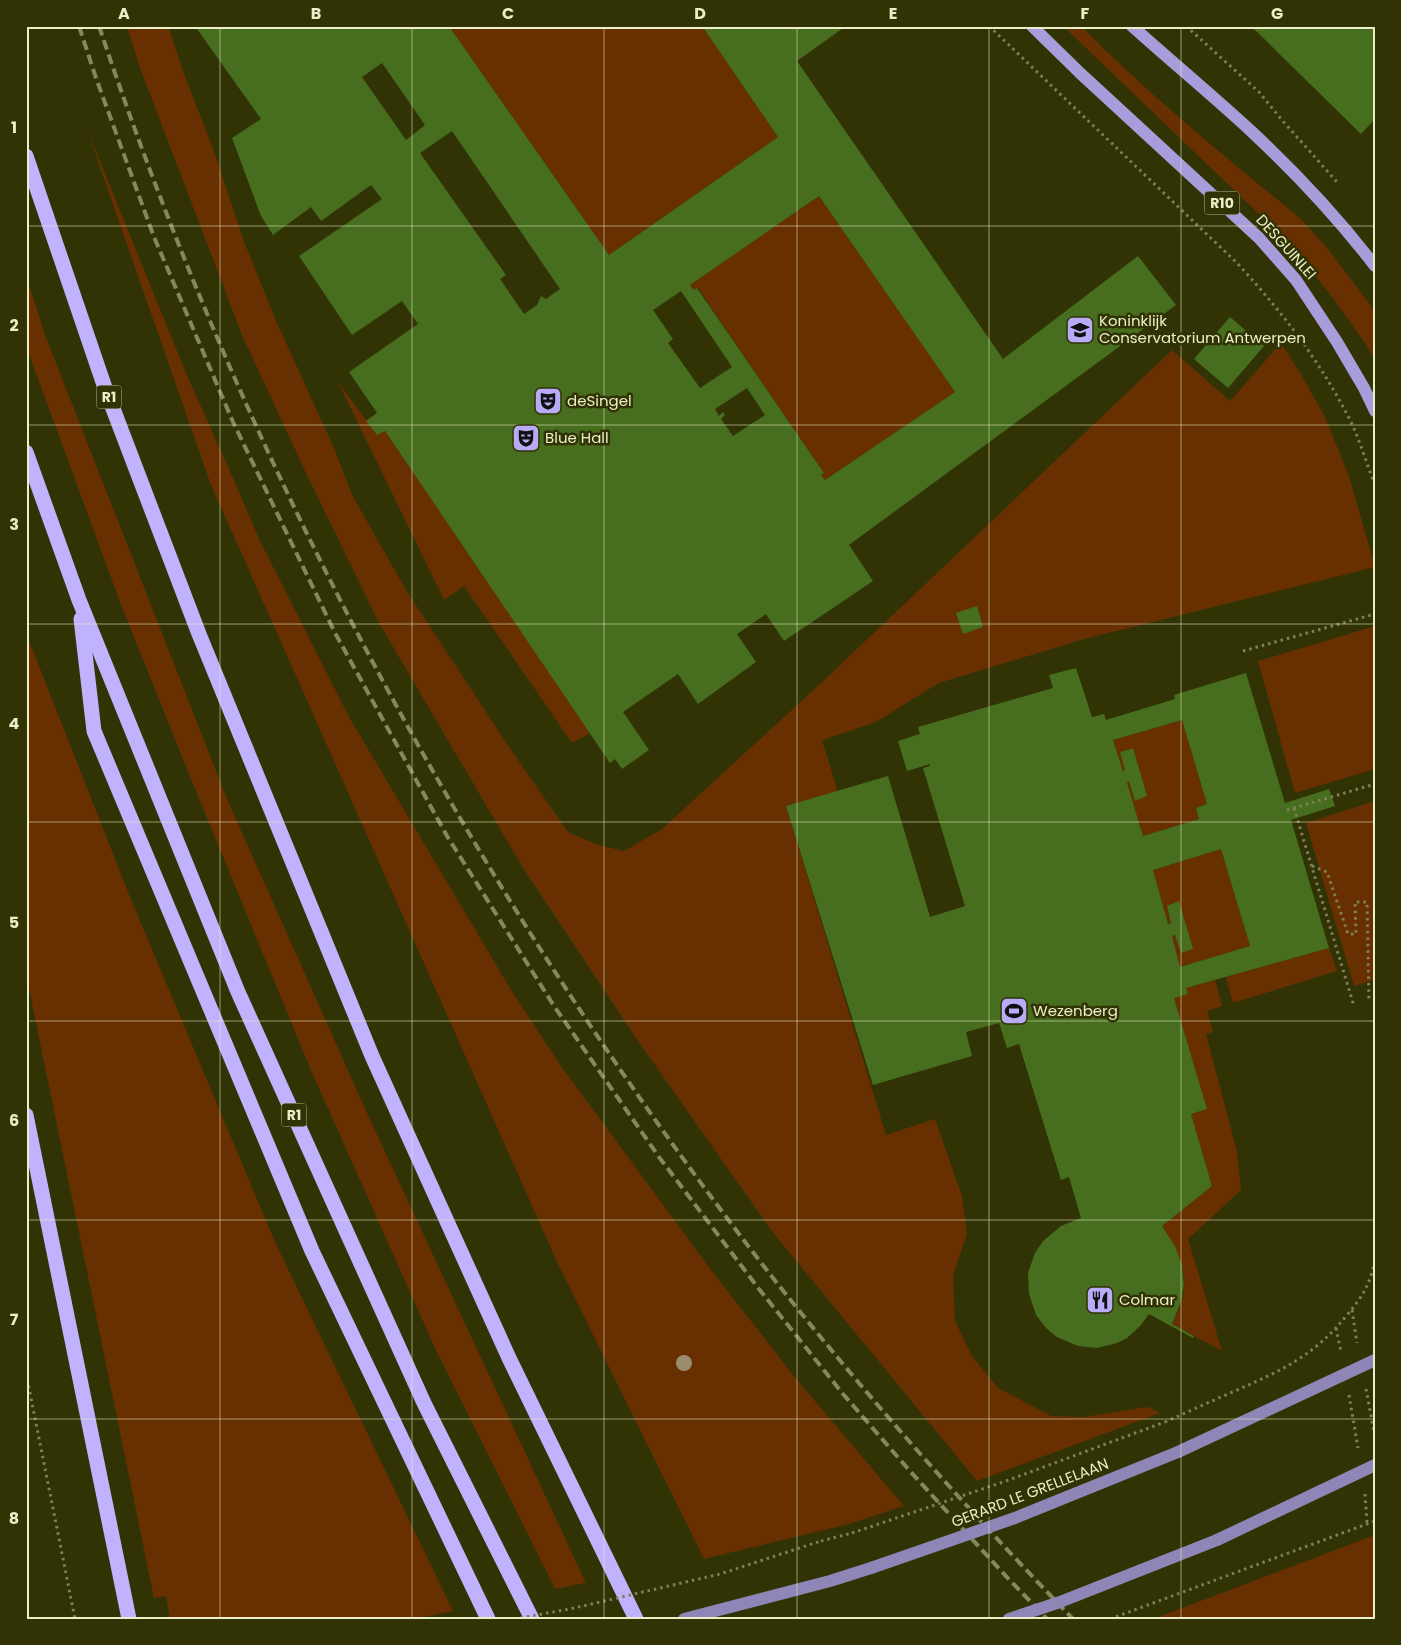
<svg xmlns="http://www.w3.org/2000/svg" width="1401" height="1645" font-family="Poppins,sans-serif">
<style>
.green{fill:#683001}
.building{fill:#476e1e;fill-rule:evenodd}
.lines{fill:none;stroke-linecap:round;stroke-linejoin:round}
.path{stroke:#7e8156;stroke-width:3;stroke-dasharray:2.5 4;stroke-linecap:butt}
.secondary{stroke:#8e86b6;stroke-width:12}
.primary{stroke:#a89ddb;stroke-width:12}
.highway{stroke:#c0b2fd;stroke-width:15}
.rail{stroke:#85885d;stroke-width:4;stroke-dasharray:10 5;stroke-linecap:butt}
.path-bridge{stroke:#7e8156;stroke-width:3;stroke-dasharray:2.5 4;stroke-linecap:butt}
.secondary-bridge{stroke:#8e86b6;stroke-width:12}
.tree{fill:#9a8c6f}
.grid{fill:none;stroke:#ebefc7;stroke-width:1;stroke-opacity:0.55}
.labels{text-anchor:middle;stroke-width:5;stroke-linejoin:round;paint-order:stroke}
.shield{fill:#313305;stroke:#b3b78d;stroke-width:1}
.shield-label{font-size:14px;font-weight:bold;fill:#ebefc7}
.street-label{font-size:15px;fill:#ebefc7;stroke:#313305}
.poi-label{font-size:15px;fill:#ebefc7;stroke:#313305;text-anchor:start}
.neatline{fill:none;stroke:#ebefc7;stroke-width:2}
.grid-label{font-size:16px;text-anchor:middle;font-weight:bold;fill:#ebefc7}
</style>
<rect width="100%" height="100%" fill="#313305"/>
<g class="green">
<path d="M127,26H168L187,82L214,151L243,239L276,321L334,448L352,495L406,590L509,747L568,832L598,845L624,851L661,830L819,685L1172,350L1230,401L1281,343L1302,376L1325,417L1349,476L1375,567L1084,639L939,683L876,722L822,740L838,792L786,806L886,1135L935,1119L962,1196L967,1234L953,1275L955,1321L972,1356L998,1388L1051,1416L1083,1417L1148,1407L1160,1413L977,1481L771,1230L636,1038L523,868L379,623L307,475L242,335L140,68Z"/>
<path d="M455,26H702L778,137L609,255L451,29Z"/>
<path d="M1063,26H1081C1149,95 1225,157 1300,218L1328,249L1375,311V360L1365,343L1327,290L1284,238Z"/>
<path d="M86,127L186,373L233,478L259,539L349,717L511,990L561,1066L711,1270L797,1380L904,1506L849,1524L704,1559L558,1264L211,485Z"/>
<path d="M819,196L955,392L825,480L821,475L824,473L698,288L694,290L690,285Z"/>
<path d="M26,275L45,335L227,799L366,1111L586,1583L555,1589L435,1348L310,1068L191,779L120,602L26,346Z"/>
<path d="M338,382L377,435L385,431L590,733L572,743L464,586L444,600Z"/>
<path d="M1375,626V769L1295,793L1258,661Z"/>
<path d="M26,633L130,897L275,1242L453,1611L415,1619H170L166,1596L154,1598L26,974Z"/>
<path d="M1182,720L1207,804L1196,808L1199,819L1143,836L1127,783L1129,781L1135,801L1146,796L1133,748L1120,752L1125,770L1123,771L1113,740Z"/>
<path d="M1375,801L1374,980L1354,986L1306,823Z"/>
<path d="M1221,849L1250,946L1180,967L1172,936L1175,935L1181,952L1192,949L1179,902L1167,906L1171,923L1168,924L1153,870Z"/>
<path d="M1329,948L1337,971L1233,1003L1226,977Z"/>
<path d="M1215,980L1222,1006L1207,1011L1213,1032L1206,1034L1237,1152L1241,1190L1188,1239L1222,1351L1172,1324C1175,1317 1179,1310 1181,1303C1190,1274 1178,1250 1162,1226L1212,1186L1191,1114L1207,1109L1174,998L1186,988Z"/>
<path d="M1375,1535V1619H1153Z"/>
</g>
<g class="building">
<path d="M195,26H455L451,29L609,255L778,137L702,26H846L797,61L1003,359L1138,256L1176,305L849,545L873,581L784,641L766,614L737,634L756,662L698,704L678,674L623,712L649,750L622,769L615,759L610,763L385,431L377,435L366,421L377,413L349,372L418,324L402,301L352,335L299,256L382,199L371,185L321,221L311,207L273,235L261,216L232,138L261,119ZM382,63L425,125L406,140L362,77ZM452,131L560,289L546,299L541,296L537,305L524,314L500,279L506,275L420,153ZM819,196L955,392L825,480L821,475L824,473L697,288L694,290L690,285ZM681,291L732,367L700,388L668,343L673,339L653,310ZM747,388L765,415L733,436L721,419L725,415L723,412L719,416L715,409Z"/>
<path d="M1251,26H1375V119L1361,134Z"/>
<path d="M1230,317L1264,346L1228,388L1194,359Z"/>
<path d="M977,606L983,627L963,634L956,613Z"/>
<path d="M1076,668L1092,717L1104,714L1106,720L1175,699L1174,695L1246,673L1285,803L1329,789L1335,806L1291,820L1329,948L1186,988L1188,994L1174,998L1207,1109L1191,1114L1212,1186L1162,1226L1175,1246L1182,1265L1184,1285L1181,1302L1172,1324L1194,1336L1193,1338L1149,1314L1141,1325L1127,1338L1117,1343L1097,1348L1078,1346L1057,1337L1046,1328L1036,1315L1029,1294L1028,1273L1035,1253L1043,1241L1061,1226L1081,1218L1069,1177L1061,1180L1019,1044L1007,1048L999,1023L966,1032L972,1056L873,1085L786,806L888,776L930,917L965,906L923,768L930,766V764L907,771L898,741L920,734L918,727L1053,688L1049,675ZM1182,720L1207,804L1196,808L1199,819L1143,836L1127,783L1129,781L1135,801L1147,796L1133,748L1120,752L1125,770L1123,771L1113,740ZM1221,849L1250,946L1180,967L1172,936L1175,935L1181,953L1193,949L1179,901L1167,906L1171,923L1168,924L1153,870Z"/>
</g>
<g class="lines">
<g class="path">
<path d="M989,26L1237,263C1283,313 1321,362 1352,424C1361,444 1367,465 1375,485"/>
<path d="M1186,26L1259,92L1281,119L1337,182"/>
<path d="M1243,651L1375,614"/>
<path d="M1294,808L1354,1006"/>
<path d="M1287,810L1375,784"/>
<path d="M1312,866L1327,872L1348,934H1356L1355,902H1367L1369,1001"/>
<path d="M1352,1310L1357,1343"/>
<path d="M1336,1328L1341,1352"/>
<path d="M26,1373L75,1619"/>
<path d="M1366,1389L1375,1437"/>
<path d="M1349,1395L1358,1448"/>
<path d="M1165,1422C1188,1412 1211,1401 1235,1391C1282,1370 1313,1357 1347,1315C1363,1296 1369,1286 1375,1261"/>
<path d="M1365,1494L1367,1523"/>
<path d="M821,1541L852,1533"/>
<path d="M1110,1619L1375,1521"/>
</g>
<g class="secondary">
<path d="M1178,1452L1375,1360"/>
<path d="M1217,1540L1375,1465"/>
<path d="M684,1619L830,1581L871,1568"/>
</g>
<g class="primary">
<path d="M1032,26L1080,73L1259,238L1296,280L1337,342L1364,388L1375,411"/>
<path d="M1132,26C1172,62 1213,96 1252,132C1296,173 1338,218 1375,266"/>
</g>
<g class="highway">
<path d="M26,156L104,385L199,634L372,1056L509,1358L636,1619"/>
<path d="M26,452L79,600L238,992L424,1403L532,1619"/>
<path d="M81,619L94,731L312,1251L488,1619"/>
<path d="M26,1115L129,1619"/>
</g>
<g class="rail">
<path d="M79,26L96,78L154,237L233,422L334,631L447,836L554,1006L659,1157L759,1289L843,1394L909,1470L1003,1573L1047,1619"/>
<path d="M99,26C248,475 482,906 773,1278C867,1397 968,1510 1073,1619"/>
</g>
<g class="path-bridge">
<path d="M852,1533L1006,1481L1165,1422"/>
<path d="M514,1619L570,1609L720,1574L821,1541"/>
</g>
<g class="secondary-bridge">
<path d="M871,1568L1015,1518L1178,1452"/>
<path d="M1009,1619L1060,1602L1217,1540"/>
</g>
</g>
<circle class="tree" cx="684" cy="1363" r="8"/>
<path class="grid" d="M220,26V1619M412,26V1619M604,26V1619M797,26V1619M989,26V1619M1181,26V1619M26,226H1375M26,425H1375M26,624H1375M26,822H1375M26,1021H1375M26,1220H1375M26,1419H1375"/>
<defs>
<g id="school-square" transform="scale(1.4375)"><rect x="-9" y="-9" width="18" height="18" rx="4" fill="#b9abf7" stroke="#313305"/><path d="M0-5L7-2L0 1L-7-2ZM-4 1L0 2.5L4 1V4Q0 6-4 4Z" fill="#111"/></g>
<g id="theatre-square" transform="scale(1.4375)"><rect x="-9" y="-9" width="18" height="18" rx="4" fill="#b9abf7" stroke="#313305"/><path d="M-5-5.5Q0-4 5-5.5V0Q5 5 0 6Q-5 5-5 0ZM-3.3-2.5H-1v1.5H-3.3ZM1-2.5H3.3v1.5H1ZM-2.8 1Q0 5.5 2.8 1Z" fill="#111"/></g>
<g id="stadium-square" transform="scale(1.4375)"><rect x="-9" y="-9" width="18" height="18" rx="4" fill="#b9abf7" stroke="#313305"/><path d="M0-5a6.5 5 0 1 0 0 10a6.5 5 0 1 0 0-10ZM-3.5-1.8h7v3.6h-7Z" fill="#111"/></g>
<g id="restaurant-square" transform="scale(1.4375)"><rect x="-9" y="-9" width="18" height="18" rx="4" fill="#b9abf7" stroke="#313305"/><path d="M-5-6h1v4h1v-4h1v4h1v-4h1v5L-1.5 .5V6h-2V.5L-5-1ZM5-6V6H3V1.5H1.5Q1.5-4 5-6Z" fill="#111"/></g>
</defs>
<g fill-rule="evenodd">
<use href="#school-square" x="1080" y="330"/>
<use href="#theatre-square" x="548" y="401"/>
<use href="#theatre-square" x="526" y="438"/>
<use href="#stadium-square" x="1014" y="1011"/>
<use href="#restaurant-square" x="1100" y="1300"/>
</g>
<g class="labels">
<g class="shield">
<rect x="1204.5" y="191.5" width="35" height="23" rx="4"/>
<rect x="96.5" y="385.5" width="25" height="23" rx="4"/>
<rect x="281.5" y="1103.5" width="25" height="23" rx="4"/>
</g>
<g class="shield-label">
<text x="1222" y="208">R10</text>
<text x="109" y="402">R1</text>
<text x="294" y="1120">R1</text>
</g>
<g class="street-label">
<text transform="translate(1286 247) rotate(48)" y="5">DESGUINLEI</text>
<text transform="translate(1030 1493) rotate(-21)" y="5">GERARD LE GRELLELAAN</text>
</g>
<g class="poi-label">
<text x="1099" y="326">Koninklijk<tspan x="1099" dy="17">Conservatorium Antwerpen</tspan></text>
<text x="567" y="406">deSingel</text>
<text x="545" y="443">Blue Hall</text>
<text x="1033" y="1016">Wezenberg</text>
<text x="1119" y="1305">Colmar</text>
</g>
</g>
<rect width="1401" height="1645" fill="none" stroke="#313305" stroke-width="55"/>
<rect x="28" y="28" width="1346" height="1590" class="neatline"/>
<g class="grid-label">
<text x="124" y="19">A</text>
<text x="316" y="19">B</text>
<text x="508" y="19">C</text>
<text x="700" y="19">D</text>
<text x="893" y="19">E</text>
<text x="1085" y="19">F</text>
<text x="1277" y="19">G</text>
<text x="14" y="133">1</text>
<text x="14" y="331">2</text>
<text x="14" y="530">3</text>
<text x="14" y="729">4</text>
<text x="14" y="928">5</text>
<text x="14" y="1126">6</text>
<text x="14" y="1325">7</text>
<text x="14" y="1524">8</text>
</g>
</svg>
